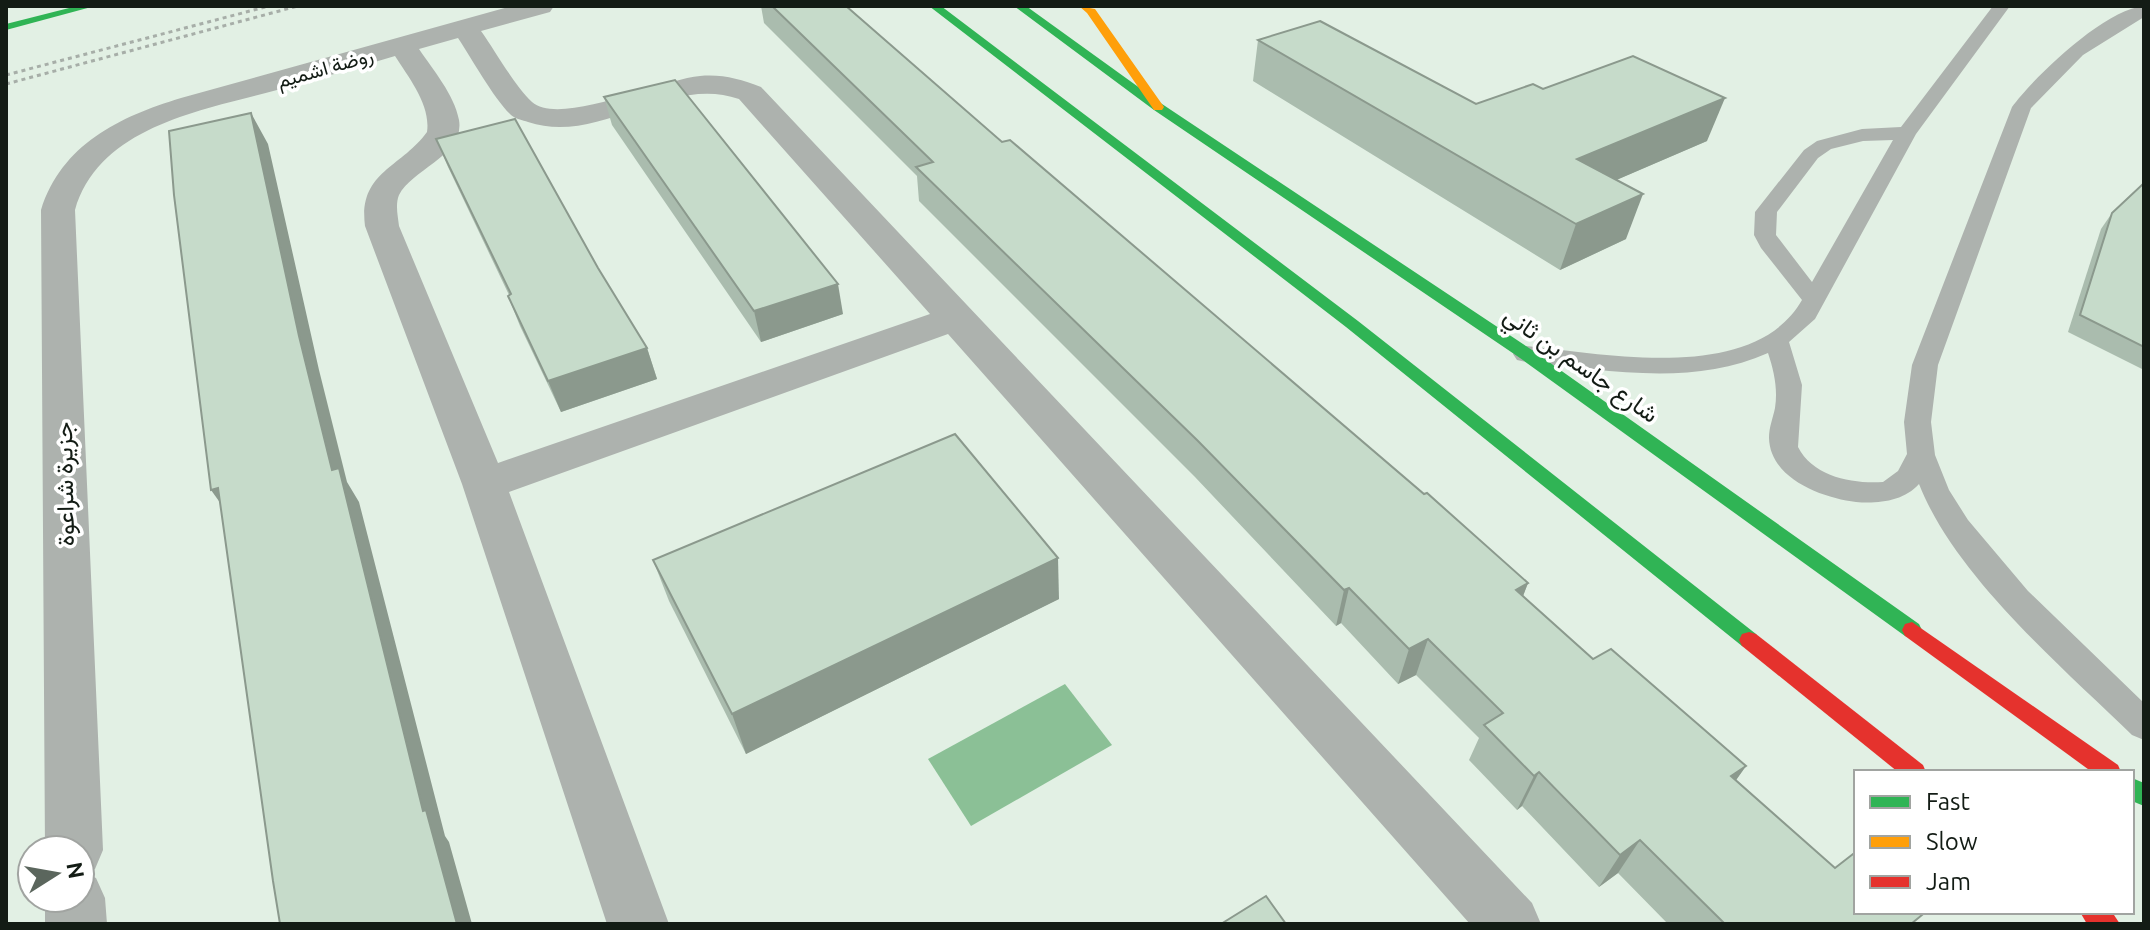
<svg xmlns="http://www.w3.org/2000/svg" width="2150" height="930" font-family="Ubuntu,Vazirmatn,sans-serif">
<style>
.water{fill:#8bc096}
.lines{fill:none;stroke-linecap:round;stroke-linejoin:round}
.path{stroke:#a7aea8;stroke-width:3;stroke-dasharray:4 4;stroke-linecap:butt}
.lane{fill:#adb2ae;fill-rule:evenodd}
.street{fill:#adb2ae;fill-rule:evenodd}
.fast{fill:#30b455;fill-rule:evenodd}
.slow{fill:#ff9f0a;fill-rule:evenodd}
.jam{fill:#e5322d;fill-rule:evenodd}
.wall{fill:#aabcae}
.shaded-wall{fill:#8b998d}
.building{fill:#c6dbca;stroke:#8b998d;stroke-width:2}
.labels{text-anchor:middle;stroke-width:7;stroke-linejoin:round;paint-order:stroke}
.far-street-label{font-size:20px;fill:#131c15;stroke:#fff}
.street-label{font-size:24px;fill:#131c15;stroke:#fff}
</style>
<rect width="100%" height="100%" fill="#e2f0e4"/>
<path class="water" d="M1065,684L1112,745L971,826L928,759Z"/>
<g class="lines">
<g class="path">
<path d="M6,75L269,6"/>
<path d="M6,84L298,6"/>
</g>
<path class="lane" d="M1993,6H2010L1916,134L1815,319L1789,342L1802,385L1798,447C1813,477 1853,484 1883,482L1898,471L1907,454L1904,422L1912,365L2012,107C2035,76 2105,9 2144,6V17L2083,55L2031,108L1938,365L1931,422L1935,455L1949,490L1968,520L2028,591L2144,703V740L2132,735C2062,667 1955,576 1919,484C1904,501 1878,504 1856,502C1823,498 1770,479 1769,438C1769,427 1773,418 1775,408C1778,389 1774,371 1768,353C1692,387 1606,370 1526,362L1517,360L1513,354L1517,348L1526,346C1606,354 1754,384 1802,300L1761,248L1754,235L1755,212L1804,150L1817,141L1862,129L1901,127ZM1893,140L1812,282L1776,235L1777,212L1818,158L1831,149L1863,141Z"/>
<path class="street" d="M512,6H554L550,12L481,31C496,52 514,85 532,102C560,127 663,79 700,76C722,74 740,79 761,87L1532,903L1541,924H1470L948,334L509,492L669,924H607L462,484L365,226C358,172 401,168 427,132C431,105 409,78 395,56C356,68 316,79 277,90C203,110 99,126 75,210L103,850L95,869L85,873L96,878L105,898L107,924H45V898H80V850H45L41,210C62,144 119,117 181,98ZM458,38C472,59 494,99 511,115C515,119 523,120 528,122C600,146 669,74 739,99L930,314L498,463L399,226C398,216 395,205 399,195C412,169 465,155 459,120C454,94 433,70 419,49Z"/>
<g class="fast">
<path d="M77,6H95L6,30V24Z"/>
<path d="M929,6H941L1358,321L1756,634L1759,640L1756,646L1749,648L1742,646L1346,327Z"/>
<path d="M1014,6H1026L1162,104L1532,350L1919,624L1922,630L1919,636L1912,638L1905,636L1520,358L1154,110Z"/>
<path d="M2132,778L2144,783V806L2132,801Z"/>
</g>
<path class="slow" d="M1079,6L1095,9L1164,107L1162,110H1154L1087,13Z"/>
<g class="jam">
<path d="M1912,622L2118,765L2121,772H2092L1905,636L1902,630L1905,624Z"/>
<path d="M1749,632L1756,634L1923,765L1926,772H1898L1742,646L1739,640L1742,634Z"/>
<path d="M2080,912H2112L2120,924H2087Z"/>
</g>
</g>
<g class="wall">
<path d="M761,6H846L1002,142L1528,583L1523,596L1593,659L1746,766L1736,780L1835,868L1912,924H1668L1618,873L1599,887L1522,806L1517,810L1469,760L1479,738L1416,675L1398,684L1341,623L1336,626L1195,477L919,201L917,176L764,23Z"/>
<path d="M1258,40L1476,104L1543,89L1707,141L1616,180L1626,239L1560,270L1253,81Z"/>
<path d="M604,97L843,314L761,342L612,125Z"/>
<path d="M436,139L598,268L647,348L657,379L561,412L520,326L508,296L509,295L448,167Z"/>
<path d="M2144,183V370L2068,332L2101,229L2112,213Z"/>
<path d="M653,560L1059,599L746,754L669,601Z"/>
</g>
<g class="shaded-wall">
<path d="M1725,98L1707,141L1563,203L1577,159Z"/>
<path d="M251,113L268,144L319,370L347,482L359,502L445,836L449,842L472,924H457L423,811L332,470L299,336Z"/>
<path d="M1643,194L1626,239L1560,270L1576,224Z"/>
<path d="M838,284L843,314L761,342L754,311Z"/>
<path d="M647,348L657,379L561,412L548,381Z"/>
<path d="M218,488L236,525L211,490Z"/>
<path d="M1058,558L1059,599L746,754L732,714Z"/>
<path d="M1528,583L1514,619L1516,590Z"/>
<path d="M1349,588L1341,623L1336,626L1344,590Z"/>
<path d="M1428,639L1416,675L1398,684L1409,649Z"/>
<path d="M1746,766L1722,800L1731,776Z"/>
<path d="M1539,772L1522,806L1517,810L1534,776Z"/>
<path d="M1640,840L1618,873L1599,887L1620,855Z"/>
</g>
<g class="building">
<path d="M772,6H846L1002,142L1010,140L1424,494L1427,493L1528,583L1516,590L1593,659L1611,649L1700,726L1746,766L1731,776L1835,868L1853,854L1856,857V912H1919L1922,915L1911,924H1725L1640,840L1620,855L1539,772L1534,776L1484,725L1503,713L1428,639L1409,649L1349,588L1344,590L1198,441L916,167L933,162Z"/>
<path d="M1320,21L1476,104L1533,84L1543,89L1633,56L1725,98L1577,159L1643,194L1576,224L1258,40Z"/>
<path d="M675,80L838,284L754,311L604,97Z"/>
<path d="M251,113L299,336L332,470L339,468L423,811L426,810L457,924H280L273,881L218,488L211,490L174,195L169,131Z"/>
<path d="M515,119L598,268L647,348L548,381L508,296L511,294L436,139Z"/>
<path d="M2144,183V347L2080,315L2112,213Z"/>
<path d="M955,434L1058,558L732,714L653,560Z"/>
<path d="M1266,896L1286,924H1221Z"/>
</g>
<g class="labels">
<g class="far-street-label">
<text transform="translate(325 68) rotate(-16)" y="7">روضة اشميم</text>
</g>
<g class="street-label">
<text transform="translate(1581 365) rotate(35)" y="8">شارع جاسم بن ثاني</text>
<text transform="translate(65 484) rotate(-91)" y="8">جزيرة شراعوة</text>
</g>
</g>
<rect width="2150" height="930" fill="none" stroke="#131c15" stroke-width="16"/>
<rect x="1854" y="770" width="280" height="144" fill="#ffffff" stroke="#a1a4a1" stroke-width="2"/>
<rect x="1870" y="796" width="40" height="12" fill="#30b455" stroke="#a1a4a1" stroke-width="2"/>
<text x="1926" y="810" font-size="24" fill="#131c15">Fast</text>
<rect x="1870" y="836" width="40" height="12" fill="#ff9f0a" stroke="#a1a4a1" stroke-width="2"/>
<text x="1926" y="850" font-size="24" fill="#131c15">Slow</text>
<rect x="1870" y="876" width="40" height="12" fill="#e5322d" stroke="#a1a4a1" stroke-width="2"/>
<text x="1926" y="890" font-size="24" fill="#131c15">Jam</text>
<g transform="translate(56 874) rotate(79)"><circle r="38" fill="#ffffff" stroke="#a1a4a1" stroke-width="2"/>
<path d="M0-6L14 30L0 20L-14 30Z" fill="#5b665d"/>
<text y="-12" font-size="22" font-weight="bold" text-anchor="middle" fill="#131c15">N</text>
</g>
</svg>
